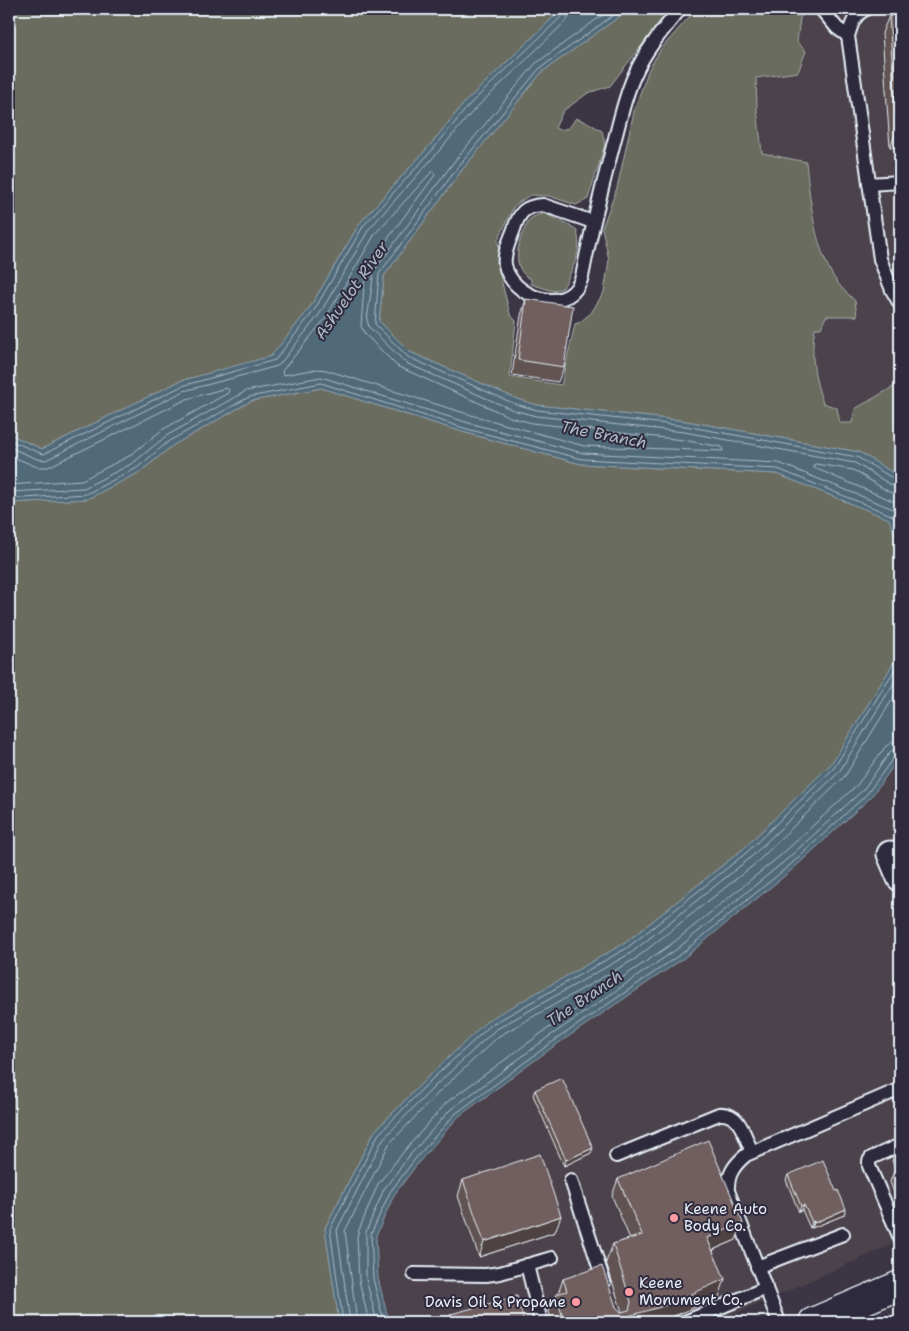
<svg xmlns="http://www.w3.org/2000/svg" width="909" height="1331" font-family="'Shantell Sans',sans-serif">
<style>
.built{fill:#4c424c}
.green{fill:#6a6c5e;stroke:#a9aeab}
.water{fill:#516a7a;stroke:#8da0ac}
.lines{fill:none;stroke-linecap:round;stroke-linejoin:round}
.shore{stroke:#acbbc6;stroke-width:1}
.lane-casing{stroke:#e8f1f8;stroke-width:16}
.street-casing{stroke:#e8f1f8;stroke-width:29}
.highway-casing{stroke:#e8f1f8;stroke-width:31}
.lane{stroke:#2f2a3d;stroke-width:12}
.street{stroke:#2f2a3d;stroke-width:25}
.highway{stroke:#2f2a3d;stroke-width:28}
.wall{fill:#615251;stroke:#e8f1f8}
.shaded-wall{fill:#4f4242;stroke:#e8f1f8}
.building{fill:#715f5e;stroke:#e8f1f8}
.poi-dot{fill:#ff9aa2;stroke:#2f2a3d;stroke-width:2}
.labels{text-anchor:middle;stroke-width:4;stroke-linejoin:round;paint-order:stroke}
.poi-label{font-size:15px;fill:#e8f1f8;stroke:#2f2a3d;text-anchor:start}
.water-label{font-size:16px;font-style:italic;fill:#acbbc6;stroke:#2f2a3d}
</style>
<rect width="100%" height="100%" fill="#3c3544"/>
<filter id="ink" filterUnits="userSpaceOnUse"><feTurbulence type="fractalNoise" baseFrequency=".02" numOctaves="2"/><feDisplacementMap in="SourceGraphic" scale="10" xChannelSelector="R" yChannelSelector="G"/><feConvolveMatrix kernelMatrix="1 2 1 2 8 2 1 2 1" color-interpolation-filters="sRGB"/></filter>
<g filter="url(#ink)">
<g class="built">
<path d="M805,9H900V383L855,409L852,423H840L823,403L816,384L812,344L815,328L826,316L855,301L841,287L824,258L810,203L806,162L762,153L757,109L756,78L798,71L797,42L800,18L807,12Z"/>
<path d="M900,757V1241L717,1322H389L378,1278L376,1236L394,1195L419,1162L458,1117L553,1047L684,958L793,869L871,797Z"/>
</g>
<g class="green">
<path d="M9,9H562L465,102L431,144L360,223L309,309L271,357L180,381L42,449L9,434Z"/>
<path d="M630,9H670L610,86L588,93L563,111L555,128L559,130L569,128L576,118L589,123L602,131L605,144L588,199L576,205L549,196L530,195L514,206L498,240L500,275L510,314L516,321L510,377L561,385L575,324L580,322L591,313L604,292L609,260L602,228L617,188L635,107L649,69L661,49L696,9H805L807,11L800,18L797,42L806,51L798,72L756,78L757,109L762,153L806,162C810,201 815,256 841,287C845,292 851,296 855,301L857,316H826L821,328H815C810,354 814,379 823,403L837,408L840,423H852L855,409L900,383V477L859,452L686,421L537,405L517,399L410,352L379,321L384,276L462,170L542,72Z"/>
<path d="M544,213L576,229C584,249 572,270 563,288L553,291L531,284V279C510,270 518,241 526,226C527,224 528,221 530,219C533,216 540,215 544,213Z"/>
<path d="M321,388L466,433L581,464L777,474L890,519L900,549V641L898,656L831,765L743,849L625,943L488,1021L428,1077L374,1132L325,1228L339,1322H9V503L87,499L140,472L172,446L251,401Z"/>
</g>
<g class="water">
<path d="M562,9H630L542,72L462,170L384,276L379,321L410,352L517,399L537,405L686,421L859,452L900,477V549L889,519L777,474L581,464L466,433L321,388L251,401L172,446L140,472L87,499L9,503V434L42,449L180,381L271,356L309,309L360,223L431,144L465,102Z"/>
<path d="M900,641V757L871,797L793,869L684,958L553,1047L458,1117L419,1162L394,1195L376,1236L378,1278L389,1322H339L325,1228L374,1132L428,1077L488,1020L625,943L743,849L831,764L898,656Z"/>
</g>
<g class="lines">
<g class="shore">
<path d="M611,9L535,64L453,163L374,271L367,320L369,327L406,363L513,410L536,416L684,432L855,463L893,486L900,487"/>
<path d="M622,9L539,69L458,167L379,274L375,324L408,357L515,404L537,410L685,426L857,457L896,480L900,481"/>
<path d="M433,171L435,175L369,264L365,274L361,326L365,334L397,366L510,417L532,423L683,440L722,447L723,451L584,446L471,415L326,370L318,369L283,375L282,371L325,319L375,234Z"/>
<path d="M9,440L40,453L44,454L182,386L275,360L313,312L364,225L435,147L469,105L563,15L565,9"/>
<path d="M9,447L37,459L46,460L184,391L274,367L279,365L319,315L369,229L439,151L474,110L568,19L571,9"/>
<path d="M9,455L37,467H48L187,399L226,388L229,390L228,393L162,430L129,456L82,480L9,485"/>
<path d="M9,492L84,488L133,463L166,436L246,391L321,377L469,423L583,453L779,463L893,509L900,516"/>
<path d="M900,495L889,492L853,470L816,464L813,465L814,468L900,504"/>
<path d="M9,499L86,494L137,468L169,441L249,397L321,383L467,429L582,459L778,469L891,515L894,518L900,534"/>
<path d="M343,1322L330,1229L378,1135L431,1080L491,1025L627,948L746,853L834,768L900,661"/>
<path d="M350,1322L337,1230L383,1139L436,1085L495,1030L631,953L750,858L839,772L900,673"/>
<path d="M357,1322L345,1231L389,1144L441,1090L499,1036L635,959L755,864L845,776L900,687"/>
<path d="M369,1322L359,1280L357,1236L359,1230L378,1184L405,1150L447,1102L543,1032L673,943L781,855L857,785L886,746L893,742L900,741"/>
<path d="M377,1322L366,1279V1232L384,1189L410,1155L450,1110L547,1038L677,949L786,860L863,790L890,752L895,749H900"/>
<path d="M384,1322L373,1279L371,1234L390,1192L415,1159L455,1114L551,1043L681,954L790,865L867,794L894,757L900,755"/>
</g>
<g class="lane-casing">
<g id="lane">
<path d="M821,9L837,28L848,36"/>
<path d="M866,9C854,15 852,23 848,36L880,259L892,290L900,304"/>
<path d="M869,184L900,182"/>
<path d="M593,222L543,205C524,206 519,213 514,229C510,240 503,253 505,265C511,297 565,316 580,282C582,278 583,272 584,267C592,225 603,184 614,142C620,120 625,95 635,74C646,49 663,30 680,9"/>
<path d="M900,1145L871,1158L869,1161V1166L900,1238"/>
<path d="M616,1156L719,1114C740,1112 744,1135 752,1152"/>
<path d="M571,1180L604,1282"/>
<path d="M527,1265L541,1322"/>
<path d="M757,1267L843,1234"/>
<path d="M414,1274L486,1275L500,1273L552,1258"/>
<path d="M685,1322L766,1288"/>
<path d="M779,1322L728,1191C727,1175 734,1165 746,1155L900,1089"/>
</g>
</g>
<g class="street-casing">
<path id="street" d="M890,854L900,878"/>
</g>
<g class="highway-casing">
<path id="highway" d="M813,1322L900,1285"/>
</g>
<use href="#lane" class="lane"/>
<use href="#street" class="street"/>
<use href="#highway" class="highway"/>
</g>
<g class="wall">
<path d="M900,15V147H890L882,33L889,16Z"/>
<path d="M526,299L564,367L558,382L512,375L521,315Z"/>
<path d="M535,1090L591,1153L564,1166L533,1095Z"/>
<path d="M900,1145V1204L899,1205L890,1182L895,1168L892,1161L898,1146Z"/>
<path d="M788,1175L844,1215L812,1228V1227L810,1228L802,1210L799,1212L786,1180Z"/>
<path d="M618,1179L736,1240L713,1250L719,1297L660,1322H552L549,1312L556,1294H558L563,1279L616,1307L621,1312H622L606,1262L613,1244L630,1239L612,1196Z"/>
<path d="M463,1180L555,1232L479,1257L458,1196Z"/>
<path d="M451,1314L524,1322H448Z"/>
</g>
<g class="shaded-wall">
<path d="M897,130H900V147H890Z"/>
<path d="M593,1148L591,1153L564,1166L566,1160Z"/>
<path d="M804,1205L802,1210L799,1212L801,1206Z"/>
<path d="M846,1209L844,1215L812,1228L814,1223Z"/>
<path d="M561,1216L555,1232L479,1257L484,1242Z"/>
<path d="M814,1221L812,1227L810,1228L812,1222Z"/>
<path d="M743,1223L736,1240L701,1255L707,1238Z"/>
<path d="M725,1279L719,1297L660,1322H610L611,1321Z"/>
</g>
<g class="building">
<path d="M900,15V130H897L889,16Z"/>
<path d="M526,299L573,306L564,367L518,360Z"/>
<path d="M562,1078L593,1148L566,1160L535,1090Z"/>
<path d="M708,1140L743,1223L707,1238L725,1279L667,1305L611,1321V1322H564L556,1294L567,1291L563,1279L602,1266L616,1307L621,1312L629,1310L631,1302L613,1244L642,1235L618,1179Z"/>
<path d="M900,1145V1151L898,1146Z"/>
<path d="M540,1154L561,1216L484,1242L463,1180Z"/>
<path d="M823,1160L836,1191L838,1190L846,1209L814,1223V1221L812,1222L804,1205L801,1206L788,1175Z"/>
<path d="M900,1164V1179L895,1166Z"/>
<path d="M517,1296L524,1322H453L451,1314Z"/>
</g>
</g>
<g class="poi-dot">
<circle cx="674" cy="1218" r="5"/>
<circle cx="629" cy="1292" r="5"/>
<circle cx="576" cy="1302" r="5"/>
</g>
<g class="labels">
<g class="poi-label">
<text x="684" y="1214">Keene Auto<tspan x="684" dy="17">Body Co.</tspan></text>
<text x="639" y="1288">Keene<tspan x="639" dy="17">Monument Co.</tspan></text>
<text x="566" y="1307" text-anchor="end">Davis Oil &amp; Propane</text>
</g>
<g class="water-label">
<text transform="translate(351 290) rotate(-55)" y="6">Ashuelot River</text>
<text transform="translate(604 434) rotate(11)" y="6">The Branch</text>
<text transform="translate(584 998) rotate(-34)" y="6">The Branch</text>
</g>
</g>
<rect width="909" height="1331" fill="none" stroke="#2f2a3d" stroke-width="30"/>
<rect x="15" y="15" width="879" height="1301" fill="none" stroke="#e8f1f8" stroke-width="2" filter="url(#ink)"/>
</svg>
